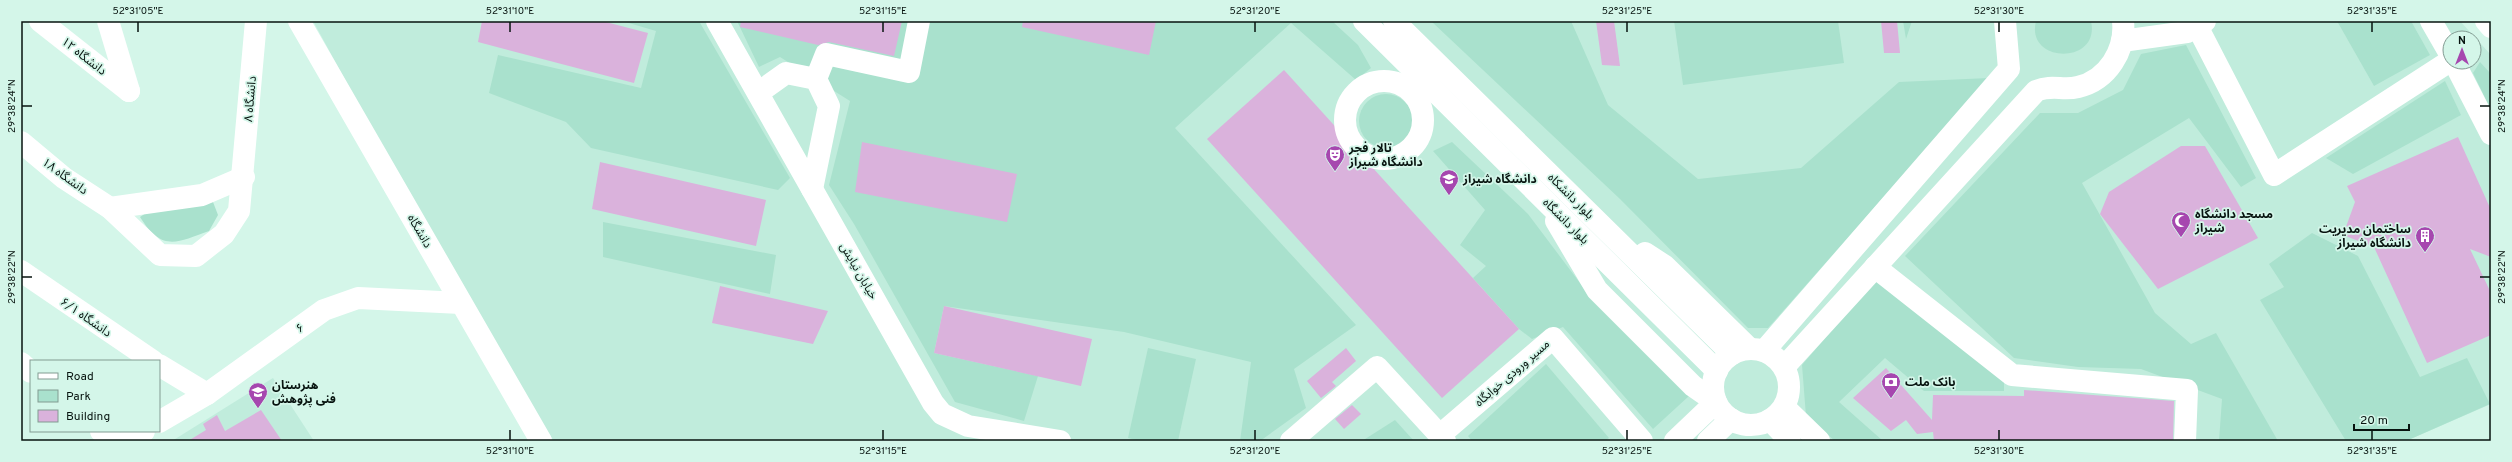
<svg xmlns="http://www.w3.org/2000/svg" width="2512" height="462" font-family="Overpass,'Noto Sans Arabic',sans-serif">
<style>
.built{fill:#c0ecdc;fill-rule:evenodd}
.green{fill:#a9e1cd}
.building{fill:#dab2dc}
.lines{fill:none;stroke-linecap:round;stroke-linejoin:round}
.minor{stroke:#fff;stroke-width:22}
.major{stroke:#fff;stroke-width:22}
.ticks{fill:none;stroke:#07130f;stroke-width:1.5}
.labels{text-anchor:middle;stroke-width:3.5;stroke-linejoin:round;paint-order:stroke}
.street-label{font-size:12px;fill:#07130f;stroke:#d4f6e9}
.poi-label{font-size:12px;font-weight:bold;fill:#07130f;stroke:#d4f6e9;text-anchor:start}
.neatline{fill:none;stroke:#07130f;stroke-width:1.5}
.ticks-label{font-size:10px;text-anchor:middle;fill:#07130f}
</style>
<rect width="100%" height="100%" fill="#d4f6e9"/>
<g class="built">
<path d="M313,21H2460L2491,55V404L2406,441H554L501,365ZM2450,38H2474V62H2450Z"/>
<path d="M273,378L314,441H172Z"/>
</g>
<g class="green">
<path d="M622,21H699L790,178L778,190L591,148L566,122L489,93L498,55L641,88L656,31Z"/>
<path d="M737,21H1332L1358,45L1371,68L1356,80L1291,23L1175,128L1356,325L1294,369L1306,408L1260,441H1240L1251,362L1124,332L944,306L934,353L1038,376L1024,421L955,402L854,224L829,185L850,101L780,57L759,67Z"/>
<path d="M1431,21H1571L1608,105L1698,179L1801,168L1899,82L1989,78L1768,328H1748L1620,199Z"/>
<path d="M1674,21H1838L1844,63L1683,85Z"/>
<path d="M1903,21H1912L1906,39Z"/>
<path d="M2036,21H2091C2101,65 2025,64 2036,21Z"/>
<path d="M2337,21H2411L2430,55L2374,86Z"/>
<path d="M2186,45L2256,178L2241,187L2189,118L2082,183L2155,313L2191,344L2216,333L2278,441H2219L2222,399L2141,369L2078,367L2014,358L1905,256L2040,113H2078L2123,90L2141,54Z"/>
<path d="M2480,62L2491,74V110L2473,73Z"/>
<path d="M2445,81L2461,115L2353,174L2326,158Z"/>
<circle cx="1386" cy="121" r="27"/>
<path d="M1452,142L1528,214L1589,295L1689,396L1653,429L1563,327L1532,339L1519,329L1473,278L1486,266L1460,245L1485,210L1433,151Z"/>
<path d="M213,202L218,215L209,231C176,243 162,252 140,217L152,209Z"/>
<path d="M603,222L776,255L770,294L603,257Z"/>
<path d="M2312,233L2358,256L2420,377L2467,358L2490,404L2406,441H2346L2260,300L2284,287L2269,264Z"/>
<path d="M1875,280L2004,379V391H1924L1885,358L1839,402L1883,441H1835L1806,416L1802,365Z"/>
<path d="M1148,348L1196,359L1178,441H1140L1128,438Z"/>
<path d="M1546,364L1609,438L1605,441H1472L1468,436Z"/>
<path d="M1395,420L1414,441H1362Z"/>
</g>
<g class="building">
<path d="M482,21H602L648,33L634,83L478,42Z"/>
<path d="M741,21H902L894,56L829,42L818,45L740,27Z"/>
<path d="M1023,21H1156L1149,55L1022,27Z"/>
<path d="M1596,21H1614L1620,66L1602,65Z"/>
<path d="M1881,21H1897L1900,53H1884Z"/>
<path d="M1284,70L1519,329L1442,398L1207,139Z"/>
<path d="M2458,137L2491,210V257L2470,249L2491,293V335L2427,363L2374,247L2343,235L2355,202L2347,186Z"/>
<path d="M862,142L1017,174L1007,222L855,192Z"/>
<path d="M2181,146H2205L2258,238L2158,289L2100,214L2109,192Z"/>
<path d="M600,162L766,200L756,246L592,209Z"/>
<path d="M720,286L828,311L813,344L712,323Z"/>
<path d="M944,306L1092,339L1081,386L934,353Z"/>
<path d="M1346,348L1356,361L1332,382L1336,386L1321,398L1307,381Z"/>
<path d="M1886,368L1932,420L1933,395L2024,396V390L2174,401L2173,441H1934L1933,432L1917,434L1906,420L1891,431L1853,398Z"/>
<path d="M1352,405L1361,414L1344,429L1335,419Z"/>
<path d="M261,410L282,441H188L206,430L203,424L217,415L225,431Z"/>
</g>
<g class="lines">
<g class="minor">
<path d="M40,21L129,91"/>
<path d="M108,21L129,91"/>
<path d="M299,21L541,441"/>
<path d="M717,21L933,403L942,414L968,426L1060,441"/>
<path d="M1364,21L1717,371"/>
<path d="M1394,21L1732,354"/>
<path d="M2431,21L2450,54"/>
<path d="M2197,26L2274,175L2450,61"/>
<path d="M2122,41L2187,32L2205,21"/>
<path d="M2454,62L2491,134"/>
<path d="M816,79L826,54L909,72L919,21"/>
<circle cx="1384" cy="120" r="39"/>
<path d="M758,93L786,73L816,79L829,106L812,189"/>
<path d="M21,142L64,178L110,208L160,255L196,256L224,234L239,211L256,21"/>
<path d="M110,208L202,195L244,177"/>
<path d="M1556,221L1597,290L1693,386L1716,402L1675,441"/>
<path d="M1645,253L1665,266L1750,349"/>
<path d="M1875,267L2012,375L2187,390L2185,441"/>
<path d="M21,271L153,361"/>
<circle cx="1751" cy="387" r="38"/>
<path d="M1764,351L2009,69L2005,21"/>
<path d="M21,363L31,372"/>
<path d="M159,365L207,394"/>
<path d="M1784,367L2036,91C2053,84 2062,91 2078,87C2108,80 2126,50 2123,21"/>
<path d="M1784,407L1819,441"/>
<path d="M1770,420L1790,441"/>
<path d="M159,422L207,394L324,310L358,298L461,303"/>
<path d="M101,431L113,441"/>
<path d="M1440,435L1553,338L1642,441"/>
<path d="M127,441L144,431"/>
<path d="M1291,441L1377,367L1445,441"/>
<path d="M1708,441L1731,419"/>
</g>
<path class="major" d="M2486,21L2491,27"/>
</g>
<path class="ticks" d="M138,22V32M510,22V32M883,22V32M1255,22V32M1627,22V32M1999,22V32M2372,22V32M22,106H32M2480,106H2490M22,277H32M2480,277H2490M510,430V440M883,430V440M1255,430V440M1627,430V440M1999,430V440M2372,430V440"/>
<defs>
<g id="theatre-pin" transform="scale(1)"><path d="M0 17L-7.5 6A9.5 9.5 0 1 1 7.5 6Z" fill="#a647af" stroke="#d4f6e9"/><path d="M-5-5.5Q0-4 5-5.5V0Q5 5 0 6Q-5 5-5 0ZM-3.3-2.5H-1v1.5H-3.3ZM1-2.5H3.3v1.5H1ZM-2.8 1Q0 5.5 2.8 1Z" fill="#fff"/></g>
<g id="university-pin" transform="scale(1)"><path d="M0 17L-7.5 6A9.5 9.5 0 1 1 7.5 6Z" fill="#a647af" stroke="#d4f6e9"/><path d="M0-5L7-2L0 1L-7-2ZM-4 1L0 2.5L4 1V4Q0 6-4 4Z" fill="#fff"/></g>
<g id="mosque-pin" transform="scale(1)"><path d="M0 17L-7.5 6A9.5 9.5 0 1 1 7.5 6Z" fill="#a647af" stroke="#d4f6e9"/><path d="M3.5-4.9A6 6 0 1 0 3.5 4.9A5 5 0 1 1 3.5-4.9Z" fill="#fff"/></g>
<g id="building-pin" transform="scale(1)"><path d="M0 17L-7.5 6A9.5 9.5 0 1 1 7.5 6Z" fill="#a647af" stroke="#d4f6e9"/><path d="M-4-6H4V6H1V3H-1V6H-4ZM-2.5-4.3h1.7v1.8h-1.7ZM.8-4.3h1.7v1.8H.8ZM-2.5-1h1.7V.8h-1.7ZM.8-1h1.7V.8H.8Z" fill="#fff"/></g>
<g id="bank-pin" transform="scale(1)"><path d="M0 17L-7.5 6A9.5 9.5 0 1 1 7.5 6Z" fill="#a647af" stroke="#d4f6e9"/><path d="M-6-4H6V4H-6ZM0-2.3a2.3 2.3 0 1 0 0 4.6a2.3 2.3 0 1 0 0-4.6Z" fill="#fff"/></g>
<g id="school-pin" transform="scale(1)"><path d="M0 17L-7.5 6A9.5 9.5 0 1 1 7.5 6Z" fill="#a647af" stroke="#d4f6e9"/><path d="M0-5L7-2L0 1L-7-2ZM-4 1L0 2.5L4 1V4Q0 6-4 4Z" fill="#fff"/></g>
</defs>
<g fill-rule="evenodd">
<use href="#theatre-pin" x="1335" y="155"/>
<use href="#university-pin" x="1449" y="179"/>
<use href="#mosque-pin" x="2181" y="221"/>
<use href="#building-pin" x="2425" y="236"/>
<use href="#bank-pin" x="1891" y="382"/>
<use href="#school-pin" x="258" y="392"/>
</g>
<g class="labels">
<g class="street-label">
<text transform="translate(84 56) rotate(38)" y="4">۱۲ دانشگاه</text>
<text transform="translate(250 99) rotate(-85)" y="4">۸ دانشگاه</text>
<text transform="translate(65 176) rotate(36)" y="4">۱۸ دانشگاه</text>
<text transform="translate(1571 196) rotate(45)" y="4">بلوار دانشکاه</text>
<text transform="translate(1566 221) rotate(45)" y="4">بلوار دانشگاه</text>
<text transform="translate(420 231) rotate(60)" y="4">دانشگاه</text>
<text transform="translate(859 271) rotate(60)" y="4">خیابان نیایش</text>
<text transform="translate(86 317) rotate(35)" y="4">۶/۱ دانشگاه</text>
<text transform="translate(300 328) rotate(-36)" y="4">۶</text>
<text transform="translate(1512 373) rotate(-41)" y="4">مسیر ورودی خوابگاه</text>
</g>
<g class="poi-label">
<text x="1349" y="152">تالار فجر<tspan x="1349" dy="14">دانشگاه شیراز</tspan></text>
<text x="1463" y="183">دانشگاه شیراز</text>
<text x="2195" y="218">مسجد دانشگاه<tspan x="2195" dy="14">شیراز</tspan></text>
<text x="2411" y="233" text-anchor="end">ساختمان مدیریت<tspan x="2411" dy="14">دانشگاه شیراز</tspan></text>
<text x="1905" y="386">بانک ملت</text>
<text x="272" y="389">هنرستان<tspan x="272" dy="14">فنی پژوهش</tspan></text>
</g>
</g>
<rect width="2512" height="462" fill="none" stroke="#d4f6e9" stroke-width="44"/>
<rect x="30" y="360" width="130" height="72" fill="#d4f6e9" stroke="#829b92"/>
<rect x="38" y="373" width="20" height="6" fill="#ffffff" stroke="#829b92"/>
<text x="66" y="380" font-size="12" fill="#07130f">Road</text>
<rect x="38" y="390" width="20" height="12" fill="#a9e1cd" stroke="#829b92"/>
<text x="66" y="400" font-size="12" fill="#07130f">Park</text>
<rect x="38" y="410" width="20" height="12" fill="#dab2dc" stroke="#829b92"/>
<text x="66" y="420" font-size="12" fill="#07130f">Building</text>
<g transform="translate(2462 50)"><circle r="19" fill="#d4f6e9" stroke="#829b92"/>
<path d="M0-3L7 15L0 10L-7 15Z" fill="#a647af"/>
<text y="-6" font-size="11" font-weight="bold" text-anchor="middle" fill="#07130f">N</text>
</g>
<path d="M2354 424v6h55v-6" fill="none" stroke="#07130f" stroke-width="2"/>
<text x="2360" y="424" font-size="12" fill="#07130f" stroke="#d4f6e9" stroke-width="3" paint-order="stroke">20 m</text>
<rect x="22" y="22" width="2468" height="418" class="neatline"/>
<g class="ticks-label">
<text x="138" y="14">52°31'05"E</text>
<text x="510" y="14">52°31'10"E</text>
<text x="883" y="14">52°31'15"E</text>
<text x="1255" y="14">52°31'20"E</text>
<text x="1627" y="14">52°31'25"E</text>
<text x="1999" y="14">52°31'30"E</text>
<text x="2372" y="14">52°31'35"E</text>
<text transform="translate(11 106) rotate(-90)" y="4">29°38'24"N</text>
<text transform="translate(2501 106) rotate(-90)" y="4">29°38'24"N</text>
<text transform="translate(11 277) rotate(-90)" y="4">29°38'22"N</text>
<text transform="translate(2501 277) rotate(-90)" y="4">29°38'22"N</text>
<text x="510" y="454">52°31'10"E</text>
<text x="883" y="454">52°31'15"E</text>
<text x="1255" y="454">52°31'20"E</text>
<text x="1627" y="454">52°31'25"E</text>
<text x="1999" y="454">52°31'30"E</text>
<text x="2372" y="454">52°31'35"E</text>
</g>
</svg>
